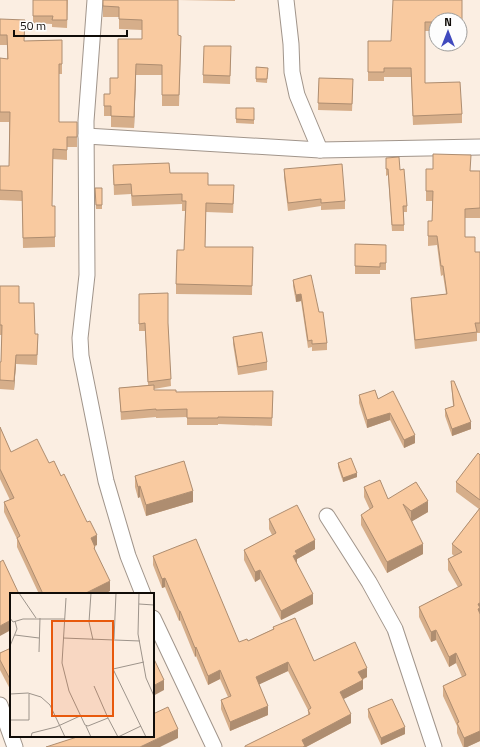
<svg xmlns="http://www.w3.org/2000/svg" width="480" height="747" font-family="'Titillium Web',sans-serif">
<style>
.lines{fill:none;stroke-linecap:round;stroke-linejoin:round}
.minor-casing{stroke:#a1958b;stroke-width:17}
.minor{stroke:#fff;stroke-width:15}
.wall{fill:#d6ae8a}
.shaded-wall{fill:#ae8d70}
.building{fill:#f9caa0;stroke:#ae8d70}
.inset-road{fill:none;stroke:#9d948b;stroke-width:1}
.view{fill:#e8590c;fill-opacity:0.15;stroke:#e8590c;stroke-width:2}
.inset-edge{fill:none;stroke:#100c08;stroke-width:2}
</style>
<rect width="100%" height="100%" fill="#fbeee2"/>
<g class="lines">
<g class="minor-casing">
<g id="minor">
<path d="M95,0L86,121L87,275L80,338L81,356L106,481L128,556L143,594"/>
<path d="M286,0L291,44L292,72L297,95L320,150"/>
<path d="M86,136L320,150L480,147"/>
<path d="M327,516L369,582L395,629L434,747"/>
<path d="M153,618L214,747"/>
<path d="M0,705L15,747"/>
</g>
</g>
<use href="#minor" class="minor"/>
</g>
<g class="wall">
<path d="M33,0H68L67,28L52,27V24L33,23Z"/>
<path d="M103,0H235V1L178,0V35L181,46L179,106H162V75H136L134,128L111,127V116H104V106L118,78L142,39V30L119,29V17H103Z"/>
<path d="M462,0V31H460V20H436V31H425V83L462,114V123L413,125L411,77H384V81H368V41H391Z"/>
<path d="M0,19L25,41L62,40V74H59V122H77V147H67V160L53,159L52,206H55V247L23,248L22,201L0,200V166H9V122H0V58L7,59V45H0Z"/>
<path d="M231,54L230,84L203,83V75Z"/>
<path d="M256,67L268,68L267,83L256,82Z"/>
<path d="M319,78L353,87L352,111L318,110Z"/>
<path d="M236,108H254V124L236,123Z"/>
<path d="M386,158L407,206V212H404V231H392L388,175L386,176Z"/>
<path d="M113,165L170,173L208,185L234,195L233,213L206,212L205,247H253L252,295L176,294V284L184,250L185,211H182V204L132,206L131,194L114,195Z"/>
<path d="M284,169L345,201V209L321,210V206L288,211L284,177Z"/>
<path d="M426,169L480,171V218H465V237L475,252H480V333H477V341L415,349L411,307V298L446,294L443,275L441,276L437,245L428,246V221H432V201H426Z"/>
<path d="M95,188H102V209H96Z"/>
<path d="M355,244L386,245V270H380V274H355Z"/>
<path d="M293,280L319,312L327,343V350L312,351V347L308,348L301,301L296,302L293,286Z"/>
<path d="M0,286L19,303L35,334L38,343L37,365L16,364L14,390L0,389V362H1L2,335H0Z"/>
<path d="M139,294L168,323L171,386L154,389V390L176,392L273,391L272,426L218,424V425H187V417L156,418V417L121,420L119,388L148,385L145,331H139Z"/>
<path d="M233,337L267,362V370L238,375L233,344Z"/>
<path d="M451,381L471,429L452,436L445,416V409L453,406Z"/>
<path d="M393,391L415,443L404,448L390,420L367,428L359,403V395L378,399Z"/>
<path d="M0,427L11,452L49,463L97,545L95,546V551L110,591L104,594H39L17,547V539L4,512V502L10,500L0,479Z"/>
<path d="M480,455V741L467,747H463L457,733V726L443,696V686L462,677L456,663L449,667L436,640L431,642L419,617V607L458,587L448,570V559L454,556L452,554V544L479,509L456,492V482Z"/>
<path d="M338,463L357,477L343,482L338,467Z"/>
<path d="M135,476L193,502L146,516L140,497L138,498L135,487Z"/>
<path d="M364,487L388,499L428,512L412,521L423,554L387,573L361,525V515L370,510L364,497Z"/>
<path d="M269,519L315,549L297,559V564L313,604L281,620L260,579L255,582L244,560V550L272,535L269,529Z"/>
<path d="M153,556L239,642L248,641L273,629V627L314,661L367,677L362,680L363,689L343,699L351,723L306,747H245L308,715V710L288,671L259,684L268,715L230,731L221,709V700L228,697L220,679L208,685L196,656L195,657L180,620L179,621L165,587L162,588L153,565Z"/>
<path d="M11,648V691L0,670V653Z"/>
<path d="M368,709L405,734L381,745L368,717Z"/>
</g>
<g class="shaded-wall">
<path d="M136,64V75L134,128V117Z"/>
<path d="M301,294V301L296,302V295Z"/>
<path d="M16,355V364L14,390V381Z"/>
<path d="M390,413V420L367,428V420Z"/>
<path d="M471,422V429L452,436V429Z"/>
<path d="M415,435V443L404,448V440Z"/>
<path d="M357,473V477L343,482V478Z"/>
<path d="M140,486V497L138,498V487Z"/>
<path d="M193,491V502L146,516V505Z"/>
<path d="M428,501V512L411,522V511Z"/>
<path d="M97,535V545L91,547V538Z"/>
<path d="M315,540V549L297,559V564L293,556L295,551Z"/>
<path d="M423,544V554L387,573V562Z"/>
<path d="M260,570V579L255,582V572Z"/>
<path d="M165,578V587L162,588V579Z"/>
<path d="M110,581V591L104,594H84Z"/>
<path d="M313,594V604L281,620V611Z"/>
<path d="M480,603V618L478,619V604Z"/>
<path d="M179,611H180V620L179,621Z"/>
<path d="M11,620V630L0,636V626Z"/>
<path d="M436,630V640L431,642V632Z"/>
<path d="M196,647V656L195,657V648Z"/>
<path d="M456,653V663L449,667V657Z"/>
<path d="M288,662V671L256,686V677Z"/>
<path d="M367,668V677L358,681V672Z"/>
<path d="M220,670V679L208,685V676Z"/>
<path d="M164,680V690L153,696V686Z"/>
<path d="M363,680V689L340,701V692Z"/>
<path d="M268,706V715L230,731V722Z"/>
<path d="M351,714V723L306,747H302V740Z"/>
<path d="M405,727V734L381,745V738Z"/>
<path d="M178,729V738L160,747H140Z"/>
<path d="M480,731V741L467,747H464V738Z"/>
</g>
<g class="building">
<path d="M33,0H67V20H52L53,16H33Z"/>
<path d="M103,0H178V35L181,36L179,95H162V65L136,64L134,117L111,116V106H104V94H110V78H118V39H142V20L119,19V7L103,6Z"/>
<path d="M393,0H462V22H460V20H436V22H425V83L460,82L462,114L413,116L411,68H384V72H368V41H391Z"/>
<path d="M0,19L25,20L24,41L62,40V64H59V122H77V137H67V150L53,149L52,206H55V237L23,238L22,191L0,190V166H9L10,112H0V58L8,59L7,35H0Z"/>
<path d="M204,46H231L230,76L203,75Z"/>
<path d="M256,67L268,68L267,79H256Z"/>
<path d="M319,78L353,79L352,104L318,103Z"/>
<path d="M236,108H254V120L236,119Z"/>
<path d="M433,154L471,155L470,171H480V208L465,209V237H475V252H480V323H475L477,332L415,340L411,298L447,294L443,266H441L437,236H428V221H432L433,191H426V169H433Z"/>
<path d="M399,157L400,170L404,169L407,206H403L404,225H392L388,169H386V158Z"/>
<path d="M169,163L170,173H208V185H234L233,204L206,203L205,247H253L252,286L176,284L177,250H184L186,201H182V194L132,196L131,184L114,185L113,165Z"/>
<path d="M342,164L345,201L321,203V199L288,203L284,169Z"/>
<path d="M95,188H102V205H96Z"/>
<path d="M355,244L386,245V263H380V267L355,266Z"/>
<path d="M311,275L319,312H323L327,343L312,344V340L308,341L301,294L296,295L293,280Z"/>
<path d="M0,286H19V303H34L35,334H38L37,355H16L14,381L0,380V362H1L2,325H0Z"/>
<path d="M168,293V323L171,379L148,382L145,323L139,324V294Z"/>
<path d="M262,332L267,362L238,367L233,337Z"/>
<path d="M451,381H454L471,422L452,429L445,409L454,406Z"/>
<path d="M154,385V390H176V392L273,391L272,418L218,417V418H187V409L156,410V409L121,412L119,388Z"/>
<path d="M375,390L378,399L393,391L415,435L404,440L390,413L367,420L359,395Z"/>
<path d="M0,427L11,452L37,439L49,463L54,461L61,476L64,474L87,522L90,521L97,535L91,538L95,547L94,548L110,581L84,594H43L17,538L20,536L4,502L14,498L0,469Z"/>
<path d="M478,453L480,455V500L456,482Z"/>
<path d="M351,458L357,473L343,478L338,463Z"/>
<path d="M184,461L193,491L146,505L140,486L138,487L135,476Z"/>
<path d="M380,480L388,499L416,482L428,501L411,511L403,504L423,544L387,562L361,515L373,507L364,487Z"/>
<path d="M297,505L315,540L295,551L297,554L293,556L313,594L281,611L260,570L255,572L244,550L276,533L269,519Z"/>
<path d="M480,508V603L478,604L480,608L478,609L480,614V731L464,738L457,723L459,722L443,686L466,675L456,653L449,657L436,630L431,632L419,607L462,585L448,559L462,552L452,544Z"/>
<path d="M196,539L239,642L247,639L248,641L274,629L273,627L295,618L314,661L355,642L367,668L358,672L363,680L340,692L351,714L302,740L305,746L303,747H245V746L310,714L308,710L311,708L288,662L256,677L268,706L230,722L221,700L231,696L220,670L208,676L196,647L195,648L180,611H179L165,578L162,579L153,556Z"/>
<path d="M3,560L19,594H11V620L0,626V562Z"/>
<path d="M11,648V681L0,660V653Z"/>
<path d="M153,657L164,680L153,686Z"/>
<path d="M392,699L405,727L381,738L368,709Z"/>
<path d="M168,707L178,729L140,747H46L77,737L76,736H153V714Z"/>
</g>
<g transform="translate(10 593)">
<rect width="144" height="144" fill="#fbeee2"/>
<path class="inset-road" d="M9,0L26,25M81,0L79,29L83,47M129,0L128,41L136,85L144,103M56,5L52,70L59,98L75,132L78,133L98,125L108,144M129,11L144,12M0,25L3,29L13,26H55M5,42L29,45M53,45L130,48M104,46L106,0M0,53L7,36L5,28M29,59L30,25M134,69L103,76L136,144M84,93L98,125M0,101L18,100L31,104L40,112L55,144M0,127H19V101M76,133L81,144M21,144L22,140L46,134L70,123M108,144L131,133"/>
<path class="view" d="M42,28H103V123H42Z"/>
<rect width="144" height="144" class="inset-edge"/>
</g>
<g transform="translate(448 32)"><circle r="19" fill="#fdfdfd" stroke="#9e9d9b"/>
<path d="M0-3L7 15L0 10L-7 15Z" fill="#404abe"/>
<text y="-6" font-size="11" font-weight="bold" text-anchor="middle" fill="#100c08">N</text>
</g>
<path d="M14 30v6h113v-6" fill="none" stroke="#100c08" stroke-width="2"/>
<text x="20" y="30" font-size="12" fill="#100c08" stroke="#fdfdfd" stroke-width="3" paint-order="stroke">50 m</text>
</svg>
